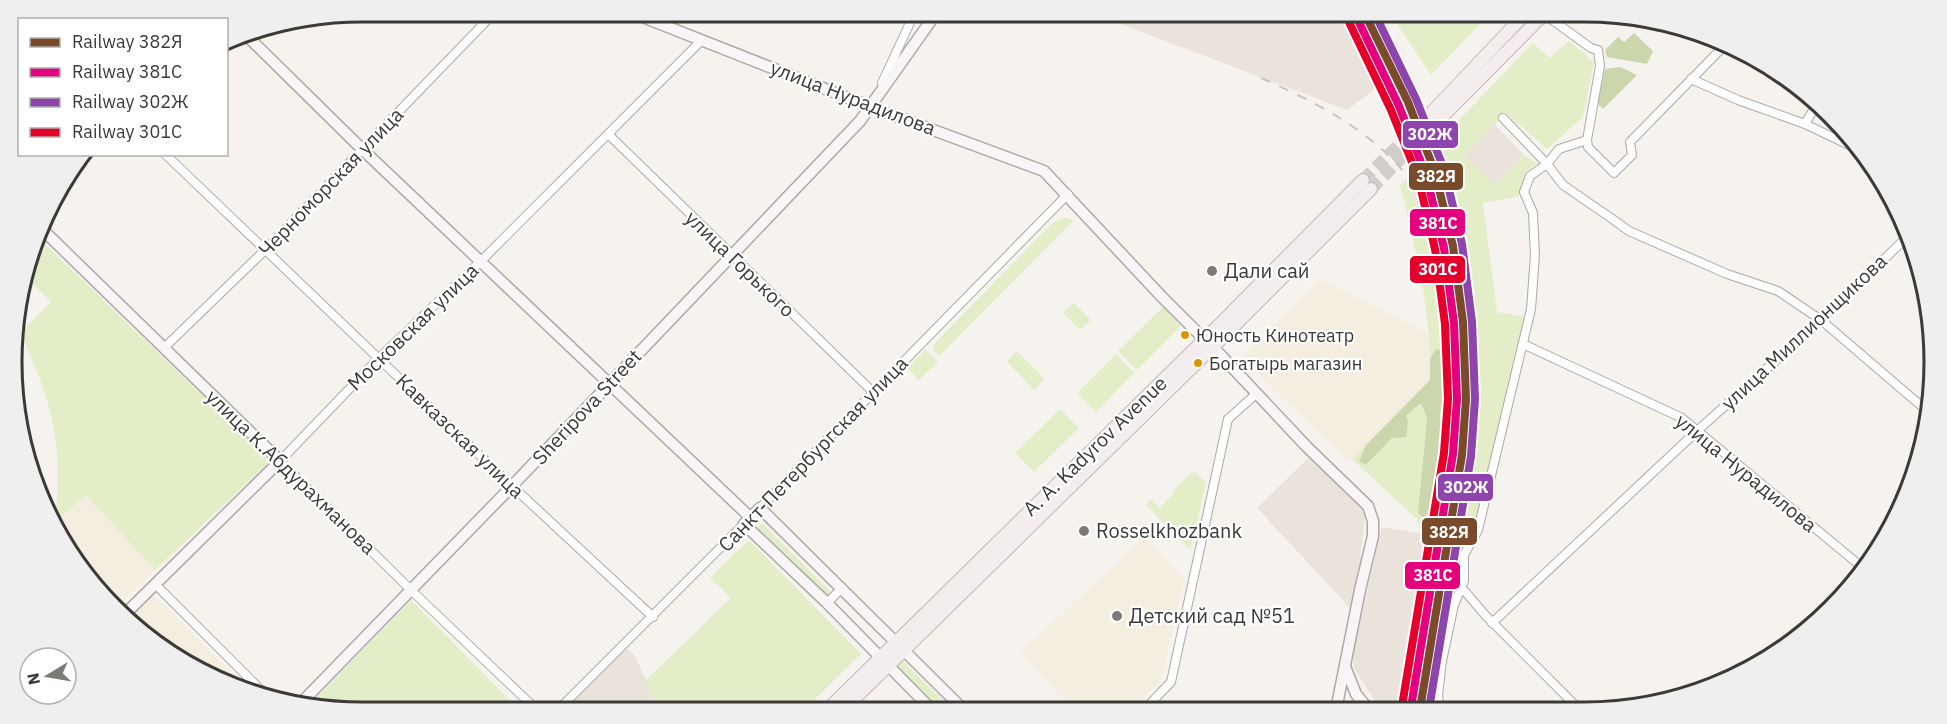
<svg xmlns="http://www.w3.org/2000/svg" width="1947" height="724" font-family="'IBM Plex Sans',sans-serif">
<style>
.built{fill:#eae3db}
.education{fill:#f4eee0}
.green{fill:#e3edc7}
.forest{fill:#cbd6ad}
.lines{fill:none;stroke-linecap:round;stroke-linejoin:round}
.primary-tunnel{stroke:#d1ceca;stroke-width:12;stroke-dasharray:12 6;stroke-linecap:butt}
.street-casing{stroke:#aca9a6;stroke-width:10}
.secondary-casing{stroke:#aca9a6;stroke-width:13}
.primary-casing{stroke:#c2b6b9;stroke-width:14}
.street{stroke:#fefdfd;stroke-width:8}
.secondary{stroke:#f9f5f6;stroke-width:10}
.primary{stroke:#f3edee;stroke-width:12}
.rail{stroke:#c6c6c5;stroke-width:2;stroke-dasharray:10 10;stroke-linecap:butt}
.rail-1-casing{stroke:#fff;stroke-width:12}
.rail-2-casing{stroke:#fff;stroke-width:12}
.rail-3-casing{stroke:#fff;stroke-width:12}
.rail-4-casing{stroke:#fff;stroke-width:12}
.rail-1{stroke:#7a4b2a;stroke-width:8}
.rail-2{stroke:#e5007d;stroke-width:8}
.rail-3{stroke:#8e44ad;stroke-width:8}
.rail-4{stroke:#e4002b;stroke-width:8}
.poi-dot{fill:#7d7b77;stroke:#fff;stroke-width:2}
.bus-dot{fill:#db9608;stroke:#fff;stroke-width:2}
.labels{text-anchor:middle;stroke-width:4.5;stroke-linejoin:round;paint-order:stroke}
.bus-label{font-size:18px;fill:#3c3a37;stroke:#fff;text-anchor:start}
.street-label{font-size:20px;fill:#3c3a37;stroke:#fff}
.poi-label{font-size:20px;fill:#3c3a37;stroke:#fff;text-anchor:start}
.rim{fill:none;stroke:#3c3a37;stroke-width:3}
.line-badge{stroke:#fff;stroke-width:2}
.badge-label{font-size:16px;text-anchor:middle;font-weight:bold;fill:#fff}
</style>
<rect width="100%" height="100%" fill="#f6f3ef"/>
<g class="built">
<path d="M1089,12H1338L1375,89L1347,110Z"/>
<path d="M1494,124L1524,155L1496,185L1464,155Z"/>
<path d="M1433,147L1459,238L1468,298L1472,379V445L1446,598L1450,605L1434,695L1437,709L1381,710L1355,670L1352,658L1382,527L1431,535L1441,480L1450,410L1451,345L1444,291L1434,244L1421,211L1404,182Z"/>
<path d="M1308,458L1360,505L1365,518L1358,580L1350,608L1257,508Z"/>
<path d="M626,649L634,654L646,680L651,696L666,711L564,712Z"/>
</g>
<g class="education">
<path d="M1320,279L1430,334V380L1349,462L1241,358Z"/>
<path d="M86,495L155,570L118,606L71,556L56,521Z"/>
<path d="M1144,537L1184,579L1160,682L1131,710H1074L1020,653Z"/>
<path d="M153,595L245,687L149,640L129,618Z"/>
</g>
<g class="green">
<path d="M1389,12H1492L1431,75Z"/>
<path d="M1569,41L1594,62L1583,117L1547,149L1506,113L1464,155L1496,185L1524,155L1537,163L1526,172L1519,196L1483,203L1497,312L1525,317L1474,529L1460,555L1458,588L1450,605L1446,598L1472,445V379L1468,298L1459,238L1433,147L1533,43L1550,58Z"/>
<path d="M1404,182C1415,202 1427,221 1434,243C1464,338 1449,440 1431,535L1421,533L1417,519L1352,459L1366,445L1359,460L1367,465L1392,438L1406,416L1421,402L1427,418L1418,513L1425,518L1442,432L1440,415L1444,380L1441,350L1436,349L1430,359C1429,304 1415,249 1403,195L1399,186Z"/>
<path d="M1064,218L1074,220L939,356L933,349L934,344L1052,223Z"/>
<path d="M41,240L266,457L267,464L155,570L86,495L56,521L55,517C64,445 51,398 20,333L51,302L28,279Z"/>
<path d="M1074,303L1091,320L1080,330L1063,313Z"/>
<path d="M1163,307L1181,326L1137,370L1118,351Z"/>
<path d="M925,350L938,362L919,380L907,368Z"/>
<path d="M1017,351L1045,379L1034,390L1007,362Z"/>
<path d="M1116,354L1134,373L1096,412L1077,393Z"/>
<path d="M1060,409L1079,428L1034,472L1015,453Z"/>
<path d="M1194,471L1206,482L1190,550L1146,505L1151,499L1160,508L1174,493L1173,491Z"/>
<path d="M762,523L831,592L826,597L758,528Z"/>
<path d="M749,540L861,654L803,711H666L651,695L646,680L731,598L710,578Z"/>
<path d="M411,600L521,712H362L309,705Z"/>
<path d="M903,661L953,711H940L897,668Z"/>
</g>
<g class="forest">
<path d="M1634,33L1653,51L1647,64L1607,57L1605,50L1618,37L1624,42Z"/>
<path d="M1620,67L1637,75L1603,109L1598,104L1605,69Z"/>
<path d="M1436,349L1441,350L1444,380L1440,415L1442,432L1433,505L1425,519L1418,513L1427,418L1421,403L1406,416L1408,421L1406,437L1392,438L1366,465L1359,461L1366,445L1430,380V359Z"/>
</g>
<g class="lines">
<g class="primary-tunnel">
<path d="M1363,180L1430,114"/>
<path d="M1371,189L1438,121"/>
</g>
<g class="street-casing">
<g id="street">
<path d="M1544,14L1591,48L1598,50L1600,66L1587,140L1588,147L1614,173L1632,155L1630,142L1723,47"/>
<path d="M1691,79L1738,100L1805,124L1853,147"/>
<path d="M882,83L915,12"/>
<path d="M1503,118L1547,164L1563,185L1611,218L1629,231L1727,274L1778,291L1821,320L1926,410"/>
<path d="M1805,124L1816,105"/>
<path d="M608,134L873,392"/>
<path d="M165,154L512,486L653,617"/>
<path d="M1523,344L1682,418L1863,568"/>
<path d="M164,348L265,250L495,12"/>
<path d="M760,508L1068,194"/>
<path d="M155,584L271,700"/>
<path d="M1462,588L1486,616L1579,709"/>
<path d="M827,603L842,588"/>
<path d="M1492,623L1697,431L1821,320L1906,238"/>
<path d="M1440,709L1438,695L1442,661L1454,605L1464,581V555L1478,530L1531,309L1535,255L1533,213L1524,192L1530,176L1547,164L1559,149L1587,140"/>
<path d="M1144,710L1171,682L1228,419L1256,394"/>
<path d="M539,712L411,590L280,461L379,358L481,261L702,40"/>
<path d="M556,712L744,524"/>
</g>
</g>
<g class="secondary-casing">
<g id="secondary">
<path d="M630,12L871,107L1044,171L1161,296L1204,339"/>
<path d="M244,33L363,150L751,518"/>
<path d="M44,231L280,461L125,614"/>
<path d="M1213,347L1307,447L1368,506L1373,521V536L1360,590L1336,710"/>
<path d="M1346,669L1356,694L1369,710"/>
<path d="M300,704L512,486L860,121L937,12"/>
<path d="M933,711L827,603L744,524L760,508L965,711"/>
</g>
</g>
<g class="primary-casing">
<g id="primary">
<path d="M1430,114L1527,12"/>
<path d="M1438,121L1546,12"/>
<path d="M826,711L1219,325L1363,180"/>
<path d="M842,711L1213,347L1371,189"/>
</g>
</g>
<use href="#street" class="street"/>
<use href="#secondary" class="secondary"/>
<use href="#primary" class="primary"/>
<path class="rail" d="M1261,78C1318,103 1383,136 1417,190C1432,214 1439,239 1445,266C1455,312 1458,359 1455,406C1452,454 1441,502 1432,549C1423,602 1414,656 1404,709"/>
<g class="rail-1-casing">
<path id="rail-1" d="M1364,12L1408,102L1435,172L1453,246L1463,322L1466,399L1462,455L1420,709"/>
</g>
<g class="rail-2-casing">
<path id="rail-2" d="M1356,16L1399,106L1426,175L1444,248L1454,323L1457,399L1453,454L1411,707"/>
</g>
<g class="rail-3-casing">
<path id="rail-3" d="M1374,12L1416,99L1444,169L1462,244L1472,322L1475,399L1471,456L1429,709"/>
</g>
<g class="rail-4-casing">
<path id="rail-4" d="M1348,20L1391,110L1418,177L1435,249L1445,324L1448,399L1444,453L1402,706"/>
</g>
<use href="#rail-1" class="rail-1"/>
<use href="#rail-2" class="rail-2"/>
<use href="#rail-3" class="rail-3"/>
<use href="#rail-4" class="rail-4"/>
</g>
<g class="poi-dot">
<circle cx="1212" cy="271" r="6"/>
<circle cx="1084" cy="531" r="6"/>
<circle cx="1117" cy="616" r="6"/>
</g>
<g class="bus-dot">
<circle cx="1185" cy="335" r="5"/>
<circle cx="1198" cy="363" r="5"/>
</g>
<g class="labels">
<g class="bus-label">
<text x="1196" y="342">Юность Кинотеатр</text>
<text x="1209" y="370">Богатырь магазин</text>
</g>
<g class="street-label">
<text transform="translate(853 98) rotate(21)" y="7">улица Нурадилова</text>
<text transform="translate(331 182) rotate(-46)" y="7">Черноморская улица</text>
<text transform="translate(740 264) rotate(44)" y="7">улица Горького</text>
<text transform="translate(413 327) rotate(-44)" y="7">Московская улица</text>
<text transform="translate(1804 332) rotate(-43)" y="7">улица Миллионщикова</text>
<text transform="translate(587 407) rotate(-47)" y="7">Sheripova Street</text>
<text transform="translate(460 436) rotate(44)" y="7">Кавказская улица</text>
<text transform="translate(1095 446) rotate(-44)" y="7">A. A. Kadyrov Avenue</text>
<text transform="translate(813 454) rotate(-46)" y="7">Санкт-Петербургская улица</text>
<text transform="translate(291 472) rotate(44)" y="7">улица К.Абдурахманова</text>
<text transform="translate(1746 473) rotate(39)" y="7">улица Нурадилова</text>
</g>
<g class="poi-label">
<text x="1224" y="278">Дали сай</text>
<text x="1096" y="538">Rosselkhozbank</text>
<text x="1129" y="623">Детский сад №51</text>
</g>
</g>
<path d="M0 0H1947V724H0ZM362 22H1584A340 340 0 0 1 1924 362V362A340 340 0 0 1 1584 702H362A340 340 0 0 1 22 362V362A340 340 0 0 1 362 22Z" fill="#efefef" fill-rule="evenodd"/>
<path class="rim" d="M362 22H1584A340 340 0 0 1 1924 362V362A340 340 0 0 1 1584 702H362A340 340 0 0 1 22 362V362A340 340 0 0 1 362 22Z"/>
<g class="line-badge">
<rect x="1402" y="120" width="57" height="29" rx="6" fill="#8e44ad"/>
<rect x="1408" y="162" width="56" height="29" rx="6" fill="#7a4b2a"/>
<rect x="1409" y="208" width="57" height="29" rx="6" fill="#e5007d"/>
<rect x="1409" y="255" width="57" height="29" rx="6" fill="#e4002b"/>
<rect x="1437" y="473" width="57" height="29" rx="6" fill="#8e44ad"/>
<rect x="1421" y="517" width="57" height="29" rx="6" fill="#7a4b2a"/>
<rect x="1404" y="561" width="57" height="29" rx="6" fill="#e5007d"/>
</g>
<g class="badge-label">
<text x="1430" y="140">302Ж</text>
<text x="1436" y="182">382Я</text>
<text x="1438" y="229">381С</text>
<text x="1438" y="275">301С</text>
<text x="1466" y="493">302Ж</text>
<text x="1449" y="538">382Я</text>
<text x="1433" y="581">381С</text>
</g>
<rect x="18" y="18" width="210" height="138" fill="#ffffff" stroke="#b1b0af" stroke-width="1.5"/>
<rect x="30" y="38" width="30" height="9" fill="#7a4b2a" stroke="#b1b0af" stroke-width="1.5"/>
<text x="72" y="48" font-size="18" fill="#3c3a37">Railway 382Я</text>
<rect x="30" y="68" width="30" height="9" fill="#e5007d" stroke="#b1b0af" stroke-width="1.5"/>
<text x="72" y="78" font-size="18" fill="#3c3a37">Railway 381С</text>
<rect x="30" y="98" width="30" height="9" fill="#8e44ad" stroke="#b1b0af" stroke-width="1.5"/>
<text x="72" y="108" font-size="18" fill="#3c3a37">Railway 302Ж</text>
<rect x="30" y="128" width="30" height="9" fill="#e4002b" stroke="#b1b0af" stroke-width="1.5"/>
<text x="72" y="138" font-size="18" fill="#3c3a37">Railway 301С</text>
<g transform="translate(48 676) rotate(259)"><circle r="28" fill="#ffffff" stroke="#b1b0af" stroke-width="1.5"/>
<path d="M0-4.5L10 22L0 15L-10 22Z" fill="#7d7b77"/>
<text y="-9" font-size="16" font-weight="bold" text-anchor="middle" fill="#3c3a37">N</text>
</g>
</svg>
